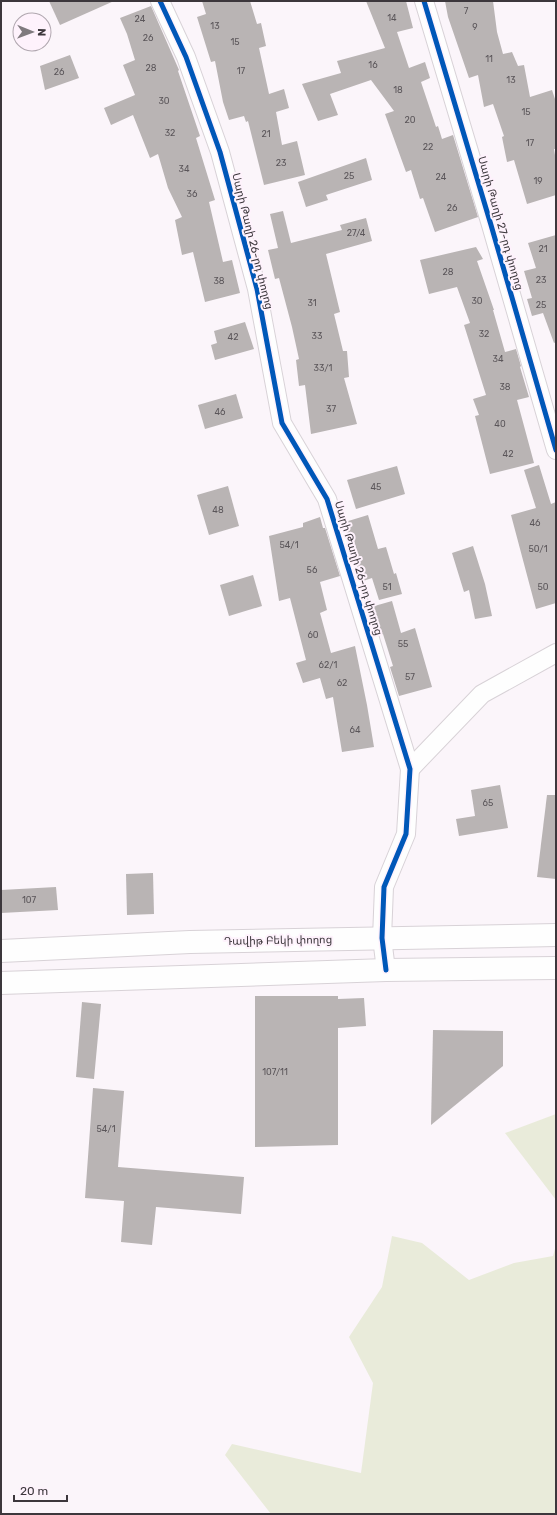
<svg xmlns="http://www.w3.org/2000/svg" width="557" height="1515" font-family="Rubik,'Noto Sans Armenian',sans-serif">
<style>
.grass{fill:#e9ebda}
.building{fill:#b9b4b4}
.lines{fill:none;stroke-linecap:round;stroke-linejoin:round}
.minor-casing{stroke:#d8d2d7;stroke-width:20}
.primary-casing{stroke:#d8d2d7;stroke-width:24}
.minor{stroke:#fefefe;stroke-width:18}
.primary{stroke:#fefefe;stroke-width:22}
.cycleway-casing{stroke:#fef2fc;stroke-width:8}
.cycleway{stroke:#0057b8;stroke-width:5}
.labels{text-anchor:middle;stroke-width:4;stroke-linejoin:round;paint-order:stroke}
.number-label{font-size:9px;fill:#5b565a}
.street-label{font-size:11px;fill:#3c373c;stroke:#fef2fc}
</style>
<rect width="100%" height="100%" fill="#fbf5fa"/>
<g class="grass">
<path d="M556,1114V1200L505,1133Z"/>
<path d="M392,1236L422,1243L469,1280L514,1263L553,1256L556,1245V1514H271L225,1455L232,1444L361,1473L373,1383L349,1337L382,1287Z"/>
</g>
<g class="building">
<path d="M49,1H114L60,25Z"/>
<path d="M202,1H250L257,24L261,23L266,46L259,48L269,94L284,89L289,108L276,112L282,145L297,141L305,175L264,185L248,121L246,122L244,116L229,120L223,102L215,61L211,62L197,17L206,14Z"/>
<path d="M366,1H406L413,28L397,32L409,68L425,62L430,78L421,82L436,127L438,126L442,139L453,135L478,217L435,232L423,198L420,199L411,170L406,172L385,114L394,111L371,80L330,94L338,115L318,121L302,84L341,73L337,61L385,48Z"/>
<path d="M445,1H493L497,32L503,54L512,52L518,66L524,65L530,97L552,90L556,102V149H554L556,161V195L527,204L514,160L507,162L502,137L504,136L493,104L484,107L478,75L469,78L448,17Z"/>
<path d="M151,6L179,70L178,71L200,136L196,138L215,200L209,202L223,262L232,260L240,293L205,302L193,252L182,255L175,220L182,217L168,188L158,154L150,158L133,115L111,125L104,108L135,95L123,65L135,60L127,34L120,18Z"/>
<path d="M70,55L79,78L45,90L40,66Z"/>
<path d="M366,158L372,180L326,195L328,200L306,207L298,182Z"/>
<path d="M283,211L291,243L342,230L340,225L366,218L372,241L326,254L340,312L334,314L343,351H347L349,377L344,378L357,424L311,434L305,385L299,386L296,360L299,359L292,327L279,278L275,279L268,250L278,248L270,214Z"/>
<path d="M556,235V342L554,343L543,313L532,316L527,299L532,298L524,271L536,268L528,243Z"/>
<path d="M476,247L483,259L477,261L494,310H493L505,352L516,349L521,366L520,367L529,397L517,400L534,463L490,474L475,416L479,415L473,399L486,395L464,325L470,323L457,287L429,294L420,260Z"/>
<path d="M245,322L254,349L215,360L211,345L217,343L214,331Z"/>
<path d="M236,394L243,418L205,429L198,405Z"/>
<path d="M539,465L551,504L556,502V603L536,609L511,515L536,508L524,470Z"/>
<path d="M397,466L405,494L356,509L347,480Z"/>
<path d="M228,486L239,526L209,535L197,495Z"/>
<path d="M368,515L378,549L386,547L394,574L396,573L402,594L379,600L372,578L363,581L345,522Z"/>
<path d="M320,517L323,528H325L340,576L320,582L327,610L320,613L331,653L355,646L367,705L374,747L342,752L333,697L326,699L320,678L303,683L296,663L306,660L290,598L279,601L269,536L303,527V523Z"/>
<path d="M473,546L485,584L492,616L475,619L469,590L464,592L452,553Z"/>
<path d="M253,575L262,606L229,616L220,585Z"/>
<path d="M392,601L401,633L415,628L432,687L399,696L390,667L393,666L383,634L380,635L371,607Z"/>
<path d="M500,785L508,828L459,836L456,819L475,816L471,790Z"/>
<path d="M547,795H556V879L537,877Z"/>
<path d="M153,873L154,914L127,915L126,874Z"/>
<path d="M56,887L58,910L1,913V890Z"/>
<path d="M255,996H338V999L364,998L366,1026L338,1028V1145L255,1147Z"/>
<path d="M82,1002L101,1004L94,1079L76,1077Z"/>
<path d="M433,1030L503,1031V1066L431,1125Z"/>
<path d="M93,1088L124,1091L118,1167L244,1177L241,1214L156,1207L152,1245L121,1242L124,1201L85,1198Z"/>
</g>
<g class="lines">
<g class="minor-casing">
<g id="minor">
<path d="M160,1L186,57L220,152L257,289L282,423L327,499L410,769L406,834L384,887L382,938L386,970"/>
<path d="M424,1L491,225L556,450"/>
<path d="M410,769L482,694L556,653"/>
</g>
</g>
<g class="primary-casing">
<g id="primary">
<path d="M1,951L190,942L556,935"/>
<path d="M1,983L386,970L556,968"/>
</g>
</g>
<use href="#minor" class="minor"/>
<use href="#primary" class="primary"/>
<g class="cycleway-casing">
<g id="cycleway">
<path d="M160,1L186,57L220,152L257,289L282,423L327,499L410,769L406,834L384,887L382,938L386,970"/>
<path d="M424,1L491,225L556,450"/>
</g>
</g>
<use href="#cycleway" class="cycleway"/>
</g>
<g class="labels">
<g class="number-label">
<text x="466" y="14">7</text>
<text x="392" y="21">14</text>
<text x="140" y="22">24</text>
<text x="215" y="29">13</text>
<text x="475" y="30">9</text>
<text x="148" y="41">26</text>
<text x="235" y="45">15</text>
<text x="489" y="62">11</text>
<text x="373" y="68">16</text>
<text x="151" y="71">28</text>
<text x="241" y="74">17</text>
<text x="59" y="75">26</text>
<text x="511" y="83">13</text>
<text x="398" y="93">18</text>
<text x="164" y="104">30</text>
<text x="526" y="115">15</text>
<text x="410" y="123">20</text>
<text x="170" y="136">32</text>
<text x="266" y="137">21</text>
<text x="530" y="146">17</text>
<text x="428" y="150">22</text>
<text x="281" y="166">23</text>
<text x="184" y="172">34</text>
<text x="349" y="179">25</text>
<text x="441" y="180">24</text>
<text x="538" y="184">19</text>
<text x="192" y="197">36</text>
<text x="452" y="211">26</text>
<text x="356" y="236">27/4</text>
<text x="543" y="252">21</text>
<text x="448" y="275">28</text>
<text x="541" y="283">23</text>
<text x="219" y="284">38</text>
<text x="477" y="304">30</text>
<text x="312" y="306">31</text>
<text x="541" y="308">25</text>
<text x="484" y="337">32</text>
<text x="317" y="339">33</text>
<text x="233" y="340">42</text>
<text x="498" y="362">34</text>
<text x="323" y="371">33/1</text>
<text x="505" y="390">38</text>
<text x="331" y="412">37</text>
<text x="220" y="415">46</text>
<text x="500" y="427">40</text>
<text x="508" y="457">42</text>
<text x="376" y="490">45</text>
<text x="218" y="513">48</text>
<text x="535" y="526">46</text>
<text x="289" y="548">54/1</text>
<text x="538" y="552">50/1</text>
<text x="312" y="573">56</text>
<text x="387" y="590">51</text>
<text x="543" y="590">50</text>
<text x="313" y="638">60</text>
<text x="403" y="647">55</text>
<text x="328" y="668">62/1</text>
<text x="410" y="680">57</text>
<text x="342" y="686">62</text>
<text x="355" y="733">64</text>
<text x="488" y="806">65</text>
<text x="29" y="903">107</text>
<text x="275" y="1075">107/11</text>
<text x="106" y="1132">54/1</text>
</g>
<g class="street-label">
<text transform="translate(501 223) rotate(74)" y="4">Սարի Թաղի 27-րդ փողոց</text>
<text transform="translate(253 241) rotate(76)" y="4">Սարի Թաղի 26-րդ փողոց</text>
<text transform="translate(359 568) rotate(73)" y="4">Սարի Թաղի 26-րդ փողոց</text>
<text transform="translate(278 940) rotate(-1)" y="4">Դավիթ Բեկի փողոց</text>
</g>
</g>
<rect width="557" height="1515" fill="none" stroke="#3c373c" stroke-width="4"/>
<g transform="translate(32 32) rotate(91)"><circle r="19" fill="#fef2fc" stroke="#b0a7af"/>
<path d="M0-3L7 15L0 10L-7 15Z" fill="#7f7a7e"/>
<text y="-6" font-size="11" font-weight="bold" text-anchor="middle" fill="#3c373c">N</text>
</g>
<path d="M14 1495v6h53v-6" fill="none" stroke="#3c373c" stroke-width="2"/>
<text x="20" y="1495" font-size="12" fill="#3c373c" stroke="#fef2fc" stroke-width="3" paint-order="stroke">20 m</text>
</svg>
